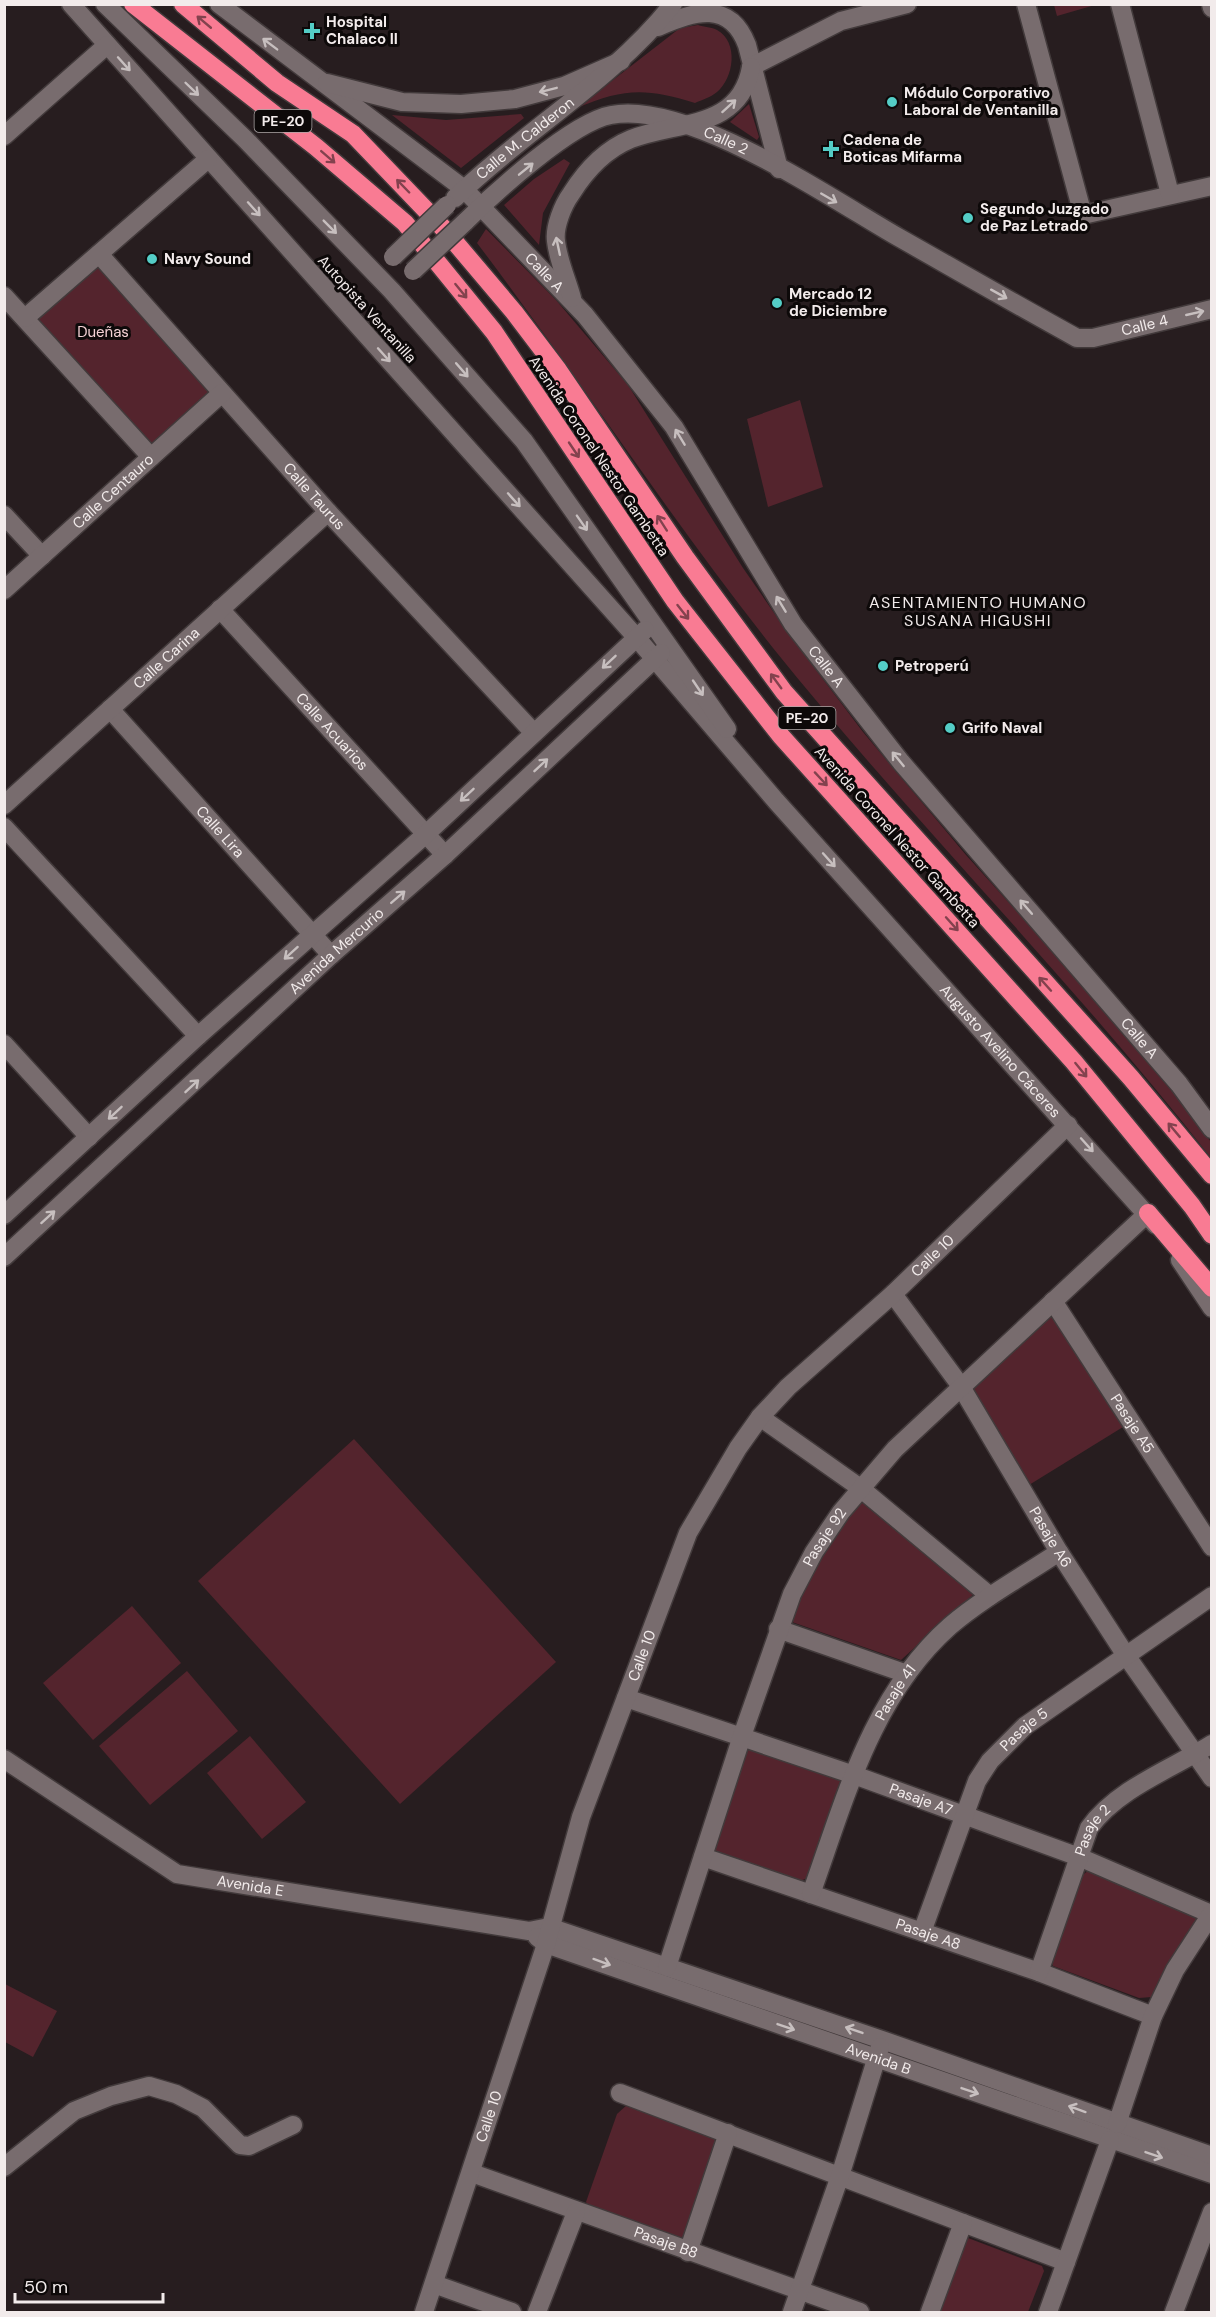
<svg xmlns="http://www.w3.org/2000/svg" width="1216" height="2317" font-family="'DM Sans',sans-serif">
<style>
.green{fill:#54242d}
.lines{fill:none;stroke-linecap:round;stroke-linejoin:round}
.minor-casing{stroke:#423a3b;stroke-width:21}
.highway-casing{stroke:#423a3b;stroke-width:21}
.minor{stroke:#786c6e;stroke-width:18}
.highway{stroke:#f97b93;stroke-width:18}
.minor-bridge-casing{stroke:#423a3b;stroke-width:21;stroke-linecap:butt}
.minor-bridge{stroke:#786c6e;stroke-width:18}
.oneway{stroke:#83424e}
.oneway2{stroke:#c7bfbf}
.poi-dot{fill:#54cdc6;stroke:#0d0909;stroke-width:2}
.labels{text-anchor:middle;stroke-width:6;stroke-linejoin:round;paint-order:stroke}
.shield{fill:#0d0909;stroke:#ada7a7;stroke-width:1.5}
.shield-label{font-size:14px;font-weight:bold;fill:#f2ebeb}
.poi-label{font-size:15px;font-weight:bold;fill:#f2ebeb;stroke:#0d0909;text-anchor:start}
.street-label{font-size:15px;fill:#f2ebeb;stroke:#0d0909}
.park-label{font-size:15px;fill:#f4d0d4;stroke:#0d0909}
.neighbourhood-label{font-size:16px;letter-spacing:1.5px;fill:#f2ebeb;stroke:#0d0909}
</style>
<rect width="100%" height="100%" fill="#271d1f"/>
<g class="green">
<path d="M1054,5V4L1095,5L1057,16Z"/>
<path d="M698,25C704,27 712,27 717,30C739,42 734,78 717,92C711,97 702,100 695,103C646,88 624,88 577,108L680,28Z"/>
<path d="M749,104L759,137L757,140L730,122Z"/>
<path d="M521,114L524,118L461,168L392,115L446,120Z"/>
<path d="M564,159L570,163L543,213L539,245L504,205L534,179Z"/>
<path d="M486,229L556,300L628,385L743,568L788,633L863,732L966,855L1120,1026L1166,1082L1211,1142V1158C1073,981 914,823 773,648C669,517 578,376 477,243Z"/>
<path d="M102,258L222,393L146,452L29,323Z"/>
<path d="M800,400L823,487L768,507L747,419Z"/>
<path d="M1050,1310L1123,1427L1029,1485L968,1383Z"/>
<path d="M354,1439L556,1662L400,1804L198,1581Z"/>
<path d="M858,1497L976,1592L901,1660L789,1621L814,1560Z"/>
<path d="M132,1606L181,1663L93,1740L43,1683Z"/>
<path d="M187,1671L238,1731L150,1805L99,1746Z"/>
<path d="M250,1736L306,1802L262,1839L207,1773Z"/>
<path d="M747,1747L844,1780L810,1877L800,1881L717,1854L713,1843Z"/>
<path d="M1088,1871L1195,1913L1198,1920L1152,1997L1139,1998L1053,1966L1051,1959L1081,1876Z"/>
<path d="M5,1984L57,2011L33,2057L5,2042Z"/>
<path d="M628,2104L716,2133L721,2142L688,2232L679,2240L590,2210L586,2202L617,2114Z"/>
<path d="M968,2238L1042,2266L1044,2271L1028,2312H934L961,2240Z"/>
</g>
<g class="lines">
<g class="minor-casing">
<g id="minor">
<path id="s1" d="M71,4L636,637L776,801L1156,1225"/>
<path d="M105,4L245,139L392,291L524,441L727,729"/>
<path id="s2" d="M219,4L464,189L585,315L674,427L793,624L901,762L1179,1084L1212,1129"/>
<path d="M1026,4L1083,215L1212,186"/>
<path d="M1120,4L1170,194"/>
<path d="M1211,4L1212,8"/>
<path d="M658,27C694,11 730,0 747,45L779,169"/>
<path d="M751,67L841,21L907,4"/>
<path d="M327,83L402,102L461,104L515,99L564,86L621,61"/>
<path d="M4,136L107,45"/>
<path id="s3" d="M455,198C525,130 612,81 673,4"/>
<path id="s4" d="M465,222C494,193 572,122 611,115C688,100 830,198 898,237C958,271 1017,305 1077,338H1093L1212,309"/>
<path id="s5" d="M99,254L328,512L534,733"/>
<path d="M4,296L151,457"/>
<path d="M572,298C567,280 558,260 556,241C554,227 563,205 571,194C586,170 604,150 631,139C677,121 740,130 751,67"/>
<path d="M25,318L208,159"/>
<path d="M4,515L42,556"/>
<path id="s6" d="M4,590L222,393"/>
<path id="s7" d="M220,609L445,855"/>
<path id="s8" d="M110,709L331,955"/>
<path id="s9" d="M4,805L328,512"/>
<path d="M4,827L198,1036"/>
<path d="M4,1044L89,1137"/>
<path d="M4,1215L198,1036L426,834L645,630"/>
<path id="s10" d="M4,1257L331,955L445,855L661,653"/>
<path d="M1180,1260L1212,1308"/>
<path id="s11" d="M893,1294L960,1385L1059,1552L1125,1654L1212,1778"/>
<path id="s12" d="M1053,1301L1212,1547"/>
<path d="M760,1417L859,1487L990,1596"/>
<path d="M778,1629L907,1674"/>
<path id="s13" d="M626,1698L854,1775L1079,1857L1211,1914"/>
<path id="s14" d="M4,1759L177,1874L529,1931L549,1927L882,2040L1212,2156"/>
<path id="s15" d="M703,1857L1039,1972L1153,2016"/>
<path id="s16" d="M811,1894C845,1799 872,1695 950,1626C983,1598 1023,1576 1059,1552"/>
<path id="s17" d="M922,1932L977,1781L990,1761L1025,1726L1212,1596"/>
<path id="s18" d="M537,1937L546,1944L1212,2174"/>
<path id="s19" d="M667,1967L742,1736L792,1594L814,1552L841,1512L895,1449L1148,1213"/>
<path id="s20" d="M1039,1972L1089,1828C1117,1789 1171,1769 1212,1744"/>
<path d="M620,2093L1066,2262"/>
<path d="M1117,2124L1153,2016L1175,1970L1212,1913"/>
<path d="M4,2167L74,2111L111,2096L149,2086L176,2094L203,2108L240,2145L249,2146L293,2125"/>
<path id="s21" d="M472,2173L860,2312"/>
<path d="M688,2252L728,2133"/>
<path d="M434,2284L512,2312"/>
<path id="s22" d="M424,2312L546,1944L581,1817L688,1533L738,1448L760,1417L788,1387L893,1294L1068,1125"/>
<path d="M537,2312L576,2212"/>
<path d="M792,2312L840,2176L880,2047"/>
<path d="M930,2312L963,2223"/>
<path d="M1048,2312L1110,2140"/>
<path d="M1174,2312L1212,2212"/>
</g>
</g>
<g class="highway-casing">
<g id="highway">
<path d="M133,4L316,147L405,223L424,246L494,332L675,601L781,736L1074,1062L1192,1206L1212,1235"/>
<path d="M183,4L277,83L353,134L443,228L514,312L558,370L685,557L784,692L1131,1078L1212,1175"/>
<path d="M1148,1213L1212,1288"/>
</g>
</g>
<use href="#minor" class="minor"/>
<use href="#highway" class="highway"/>
<g class="minor-bridge-casing">
<g id="minor-bridge">
<path d="M393,257L447,205"/>
<path d="M413,271L465,222"/>
</g>
</g>
<use href="#minor-bridge" class="minor-bridge"/>
</g>
<defs><path id="oneway-shaft" d="M-6 0H5M1.5-3L5.5 0L1.5 3" fill="none" stroke-width="1.6" stroke-linecap="round" stroke-linejoin="round" transform="scale(1.5)"/></defs>
<g class="oneway">
<use href="#oneway-shaft" transform="translate(204 22) rotate(-140)"/>
<use href="#oneway-shaft" transform="translate(328 157) rotate(41)"/>
<use href="#oneway-shaft" transform="translate(403 186) rotate(-134)"/>
<use href="#oneway-shaft" transform="translate(461 291) rotate(51)"/>
<use href="#oneway-shaft" transform="translate(574 450) rotate(56)"/>
<use href="#oneway-shaft" transform="translate(662 523) rotate(-123)"/>
<use href="#oneway-shaft" transform="translate(683 612) rotate(52)"/>
<use href="#oneway-shaft" transform="translate(776 681) rotate(-126)"/>
<use href="#oneway-shaft" transform="translate(821 779) rotate(47)"/>
<use href="#oneway-shaft" transform="translate(952 924) rotate(48)"/>
<use href="#oneway-shaft" transform="translate(1045 984) rotate(-132)"/>
<use href="#oneway-shaft" transform="translate(1081 1070) rotate(51)"/>
<use href="#oneway-shaft" transform="translate(1174 1130) rotate(-130)"/>
</g>
<g class="oneway2">
<use href="#oneway-shaft" transform="translate(270 44) rotate(-143)"/>
<use href="#oneway-shaft" transform="translate(124 64) rotate(48)"/>
<use href="#oneway-shaft" transform="translate(192 89) rotate(44)"/>
<use href="#oneway-shaft" transform="translate(548 90) rotate(166)"/>
<use href="#oneway-shaft" transform="translate(729 106) rotate(-42)"/>
<use href="#oneway-shaft" transform="translate(526 169) rotate(-39)"/>
<use href="#oneway-shaft" transform="translate(829 198) rotate(30)"/>
<use href="#oneway-shaft" transform="translate(254 209) rotate(48)"/>
<use href="#oneway-shaft" transform="translate(330 227) rotate(45)"/>
<use href="#oneway-shaft" transform="translate(558 246) rotate(-102)"/>
<use href="#oneway-shaft" transform="translate(999 294) rotate(29)"/>
<use href="#oneway-shaft" transform="translate(1195 313) rotate(-13)"/>
<use href="#oneway-shaft" transform="translate(384 355) rotate(48)"/>
<use href="#oneway-shaft" transform="translate(462 370) rotate(49)"/>
<use href="#oneway-shaft" transform="translate(680 437) rotate(-121)"/>
<use href="#oneway-shaft" transform="translate(514 500) rotate(48)"/>
<use href="#oneway-shaft" transform="translate(582 523) rotate(55)"/>
<use href="#oneway-shaft" transform="translate(781 604) rotate(-121)"/>
<use href="#oneway-shaft" transform="translate(609 662) rotate(137)"/>
<use href="#oneway-shaft" transform="translate(698 688) rotate(56)"/>
<use href="#oneway-shaft" transform="translate(898 759) rotate(-129)"/>
<use href="#oneway-shaft" transform="translate(541 765) rotate(-43)"/>
<use href="#oneway-shaft" transform="translate(467 795) rotate(137)"/>
<use href="#oneway-shaft" transform="translate(829 860) rotate(48)"/>
<use href="#oneway-shaft" transform="translate(398 897) rotate(-41)"/>
<use href="#oneway-shaft" transform="translate(1026 907) rotate(-131)"/>
<use href="#oneway-shaft" transform="translate(291 953) rotate(138)"/>
<use href="#oneway-shaft" transform="translate(192 1086) rotate(-43)"/>
<use href="#oneway-shaft" transform="translate(115 1113) rotate(137)"/>
<use href="#oneway-shaft" transform="translate(1087 1145) rotate(48)"/>
<use href="#oneway-shaft" transform="translate(48 1217) rotate(-42)"/>
<use href="#oneway-shaft" transform="translate(602 1962) rotate(20)"/>
<use href="#oneway-shaft" transform="translate(786 2027) rotate(19)"/>
<use href="#oneway-shaft" transform="translate(854 2030) rotate(-161)"/>
<use href="#oneway-shaft" transform="translate(970 2091) rotate(19)"/>
<use href="#oneway-shaft" transform="translate(1077 2109) rotate(-160)"/>
<use href="#oneway-shaft" transform="translate(1154 2155) rotate(19)"/>
</g>
<g class="poi-dot">
<path d="M309 22h6v6h6v6h-6v6h-6v-6h-6v-6h6z"/>
<circle cx="892" cy="102" r="6"/>
<path d="M828 140h6v6h6v6h-6v6h-6v-6h-6v-6h6z"/>
<circle cx="968" cy="218" r="6"/>
<circle cx="152" cy="259" r="6"/>
<circle cx="777" cy="303" r="6"/>
<circle cx="883" cy="666" r="6"/>
<circle cx="950" cy="728" r="6"/>
</g>
<g class="labels">
<g class="shield">
<rect x="254.5" y="110" width="57" height="22" rx="4.5"/>
<rect x="778.5" y="707" width="57" height="22" rx="4.5"/>
</g>
<g class="shield-label">
<text x="283" y="126">PE-20</text>
<text x="807" y="723">PE-20</text>
</g>
<g class="poi-label">
<text x="326" y="27">Hospital<tspan x="326" dy="17">Chalaco II</tspan></text>
<text x="904" y="98">Módulo Corporativo<tspan x="904" dy="17">Laboral de Ventanilla</tspan></text>
<text x="843" y="145">Cadena de<tspan x="843" dy="17">Boticas Mifarma</tspan></text>
<text x="980" y="214">Segundo Juzgado<tspan x="980" dy="17">de Paz Letrado</tspan></text>
<text x="164" y="264">Navy Sound</text>
<text x="789" y="299">Mercado 12<tspan x="789" dy="17">de Diciembre</tspan></text>
<text x="895" y="671">Petroperú</text>
<text x="962" y="733">Grifo Naval</text>
</g>
<g class="street-label">
<text dy="5" stroke="none"><textPath href="#s3" startOffset="92">Calle M. Calderon</textPath></text>
<text dy="5" stroke="none"><textPath href="#s4" startOffset="302">Calle 2</textPath></text>
<text dy="5" stroke="none"><textPath href="#s2" startOffset="423">Calle A</textPath></text>
<text transform="translate(367 309) rotate(48)" y="5">Autopista Ventanilla</text>
<text dy="5" stroke="none"><textPath href="#s4" startOffset="774">Calle 4</textPath></text>
<text transform="translate(599 456) rotate(56)" y="5">Avenida Coronel Nestor Gambetta</text>
<text dy="5" stroke="none"><textPath href="#s6" startOffset="147">Calle Centauro</textPath></text>
<text dy="5" stroke="none"><textPath href="#s5" startOffset="324">Calle Taurus</textPath></text>
<text dy="5" stroke="none"><textPath href="#s9" startOffset="219">Calle Carina</textPath></text>
<text dy="5" stroke="none"><textPath href="#s2" startOffset="909">Calle A</textPath></text>
<text dy="5" stroke="none"><textPath href="#s7" startOffset="166">Calle Acuarios</textPath></text>
<text dy="5" stroke="none"><textPath href="#s8" startOffset="165">Calle Lira</textPath></text>
<text transform="translate(897 837) rotate(48)" y="5">Avenida Coronel Nestor Gambetta</text>
<text dy="5" stroke="none"><textPath href="#s10" startOffset="452">Avenida Mercurio</textPath></text>
<text dy="5" stroke="none"><textPath href="#s2" startOffset="1395">Calle A</textPath></text>
<text dy="5" stroke="none"><textPath href="#s1" startOffset="1400">Augusto Avelino Cáceres</textPath></text>
<text dy="5" stroke="none"><textPath href="#s22" startOffset="1196">Calle 10</textPath></text>
<text dy="5" stroke="none"><textPath href="#s12" startOffset="146">Pasaje A5</textPath></text>
<text dy="5" stroke="none"><textPath href="#s19" startOffset="459">Pasaje 92</textPath></text>
<text dy="5" stroke="none"><textPath href="#s11" startOffset="290">Pasaje A6</textPath></text>
<text dy="5" stroke="none"><textPath href="#s22" startOffset="692">Calle 10</textPath></text>
<text dy="5" stroke="none"><textPath href="#s16" startOffset="219">Pasaje 41</textPath></text>
<text dy="5" stroke="none"><textPath href="#s17" startOffset="231">Pasaje 5</textPath></text>
<text dy="5" stroke="none"><textPath href="#s13" startOffset="312">Pasaje A7</textPath></text>
<text dy="5" stroke="none"><textPath href="#s20" startOffset="152">Pasaje 2</textPath></text>
<text dy="5" stroke="none"><textPath href="#s14" startOffset="282">Avenida E</textPath></text>
<text dy="5" stroke="none"><textPath href="#s15" startOffset="238">Pasaje A8</textPath></text>
<text dy="5" stroke="none"><textPath href="#s18" startOffset="363">Avenida B</textPath></text>
<text dy="5" stroke="none"><textPath href="#s22" startOffset="206">Calle 10</textPath></text>
<text dy="5" stroke="none"><textPath href="#s21" startOffset="206">Pasaje B8</textPath></text>
</g>
<g class="park-label">
<text x="103" y="337">Dueñas</text>
</g>
<g class="neighbourhood-label">
<text x="978" y="608">ASENTAMIENTO HUMANO<tspan x="978" dy="18">SUSANA HIGUSHI</tspan></text>
</g>
</g>
<rect width="1216" height="2317" fill="none" stroke="#f2ebeb" stroke-width="12"/>
<path d="M15 2293v9h148v-9" fill="none" stroke="#f2ebeb" stroke-width="3"/>
<text x="24" y="2293" font-size="18" fill="#f2ebeb" stroke="#0d0909" stroke-width="4.5" paint-order="stroke">50 m</text>
</svg>
